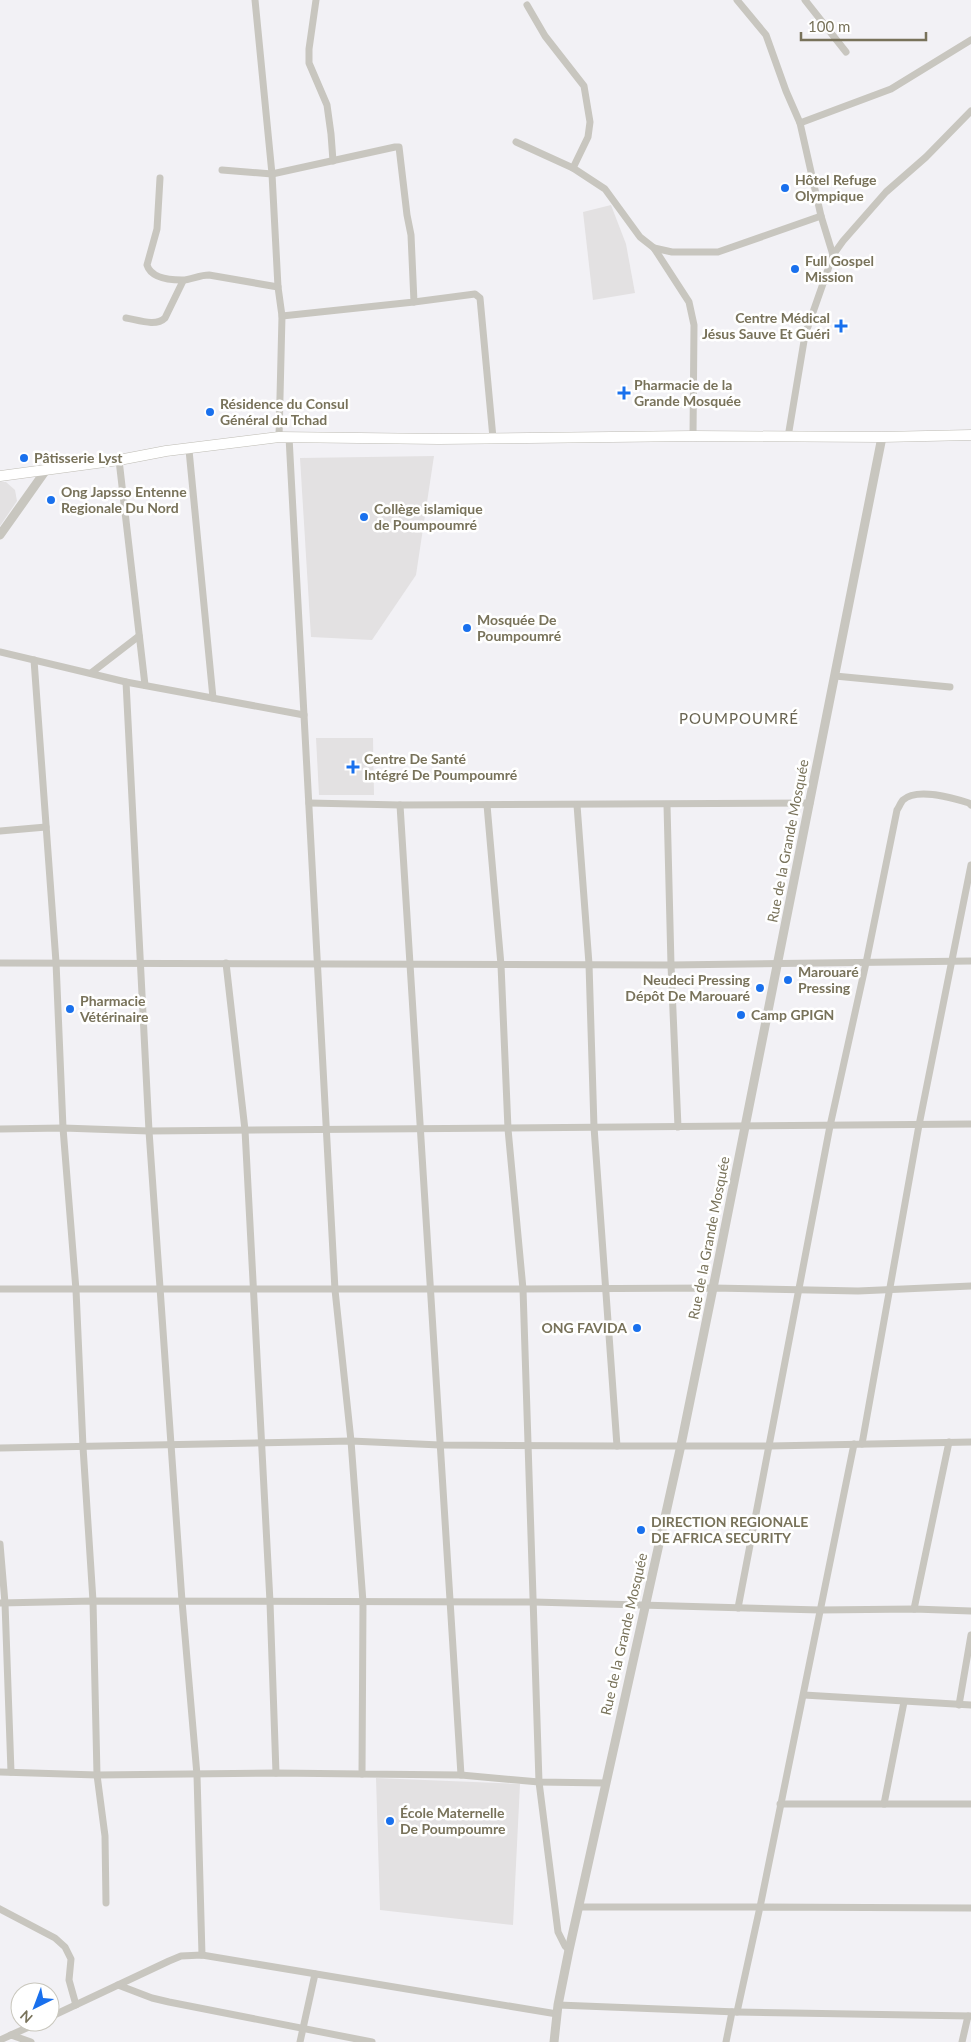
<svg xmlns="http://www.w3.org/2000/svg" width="971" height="2042" font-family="Lato,sans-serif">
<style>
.built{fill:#e3e1e2}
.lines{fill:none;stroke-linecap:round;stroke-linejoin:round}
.secondary-casing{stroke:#bebcb4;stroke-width:11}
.minor{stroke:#c8c6bf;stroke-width:7}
.tertiary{stroke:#c8c6bf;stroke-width:9}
.secondary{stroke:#fff;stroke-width:10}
.poi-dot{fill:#1970ed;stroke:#fff;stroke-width:2}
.labels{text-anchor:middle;stroke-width:5;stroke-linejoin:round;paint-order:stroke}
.poi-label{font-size:14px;font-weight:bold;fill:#78725a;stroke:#fff;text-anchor:start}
.street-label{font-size:14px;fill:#78725a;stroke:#fff}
.neighbourhood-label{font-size:15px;letter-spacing:1px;fill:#686350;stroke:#fff}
</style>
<rect width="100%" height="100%" fill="#f2f1f5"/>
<g class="built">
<path d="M611,205L626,244L635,293L593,300L583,212Z"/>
<path d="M434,456L416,575L372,640L311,637L300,458Z"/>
<path d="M0,482H6L15,490L17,501L0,526Z"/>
<path d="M316,738H373L374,795H319Z"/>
<path d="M376,1778L520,1784L513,1925L380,1910Z"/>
</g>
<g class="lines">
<g class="secondary-casing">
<path id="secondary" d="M0,476L119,460L166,451L279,437L439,439L693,436L882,437L971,435"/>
</g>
<g class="minor">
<path d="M255,0L272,174L395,147H399L407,215L411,235L414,302L282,316"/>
<path d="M316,0L309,49V63L327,105L331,134L333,161"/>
<path d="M737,0L766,35L786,91L800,123L821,216L833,255"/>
<path d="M805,0L846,52"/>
<path d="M527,5L545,36L584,86L590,122L588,137L573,168"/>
<path d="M800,123L891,89L971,40"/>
<path d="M516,142L573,168L605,189L640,237L654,248L672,252H718L821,216"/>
<path d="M222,170L272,174L278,287L282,316L279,437"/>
<path d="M160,178L157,229L147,265C151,278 169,280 182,280C191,280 199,275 209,275L278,287"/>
<path d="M654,248L689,302L694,325L693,436"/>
<path d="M414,302L475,294L480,298L493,438"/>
<path d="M126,318C138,320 156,327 165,318L183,281"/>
<path d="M289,437L335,1290L351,1441L363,1602L362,1774L461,1775L539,1782L605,1783"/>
<path d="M788,437L805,335L833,255L843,241L886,192L926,157L971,111"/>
<path d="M189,450L213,698"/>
<path d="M119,460L145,685"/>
<path d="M0,652L126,682L304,715"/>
<path d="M34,660L56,962L63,1128L76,1290L83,1447L93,1601L97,1775L105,1836L106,1903"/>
<path d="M91,673L139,636"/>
<path d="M835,676L950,687"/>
<path d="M126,682L149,1131L182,1601L197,1775L202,1955"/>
<path d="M309,803L400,805L810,803"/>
<path d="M400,805L461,1775"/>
<path d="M487,805L501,965L508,1129L523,1289L539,1782L558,1932L565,1946L569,1950"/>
<path d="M577,805L589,964L594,1127L617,1446"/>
<path d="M667,805L671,965L678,1127"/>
<path d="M0,831L46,827"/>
<path d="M0,963L671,965L971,961"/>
<path d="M226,963L245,1130L270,1602L276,1773"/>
<path d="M0,1129L63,1128L149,1131L971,1124"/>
<path d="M0,1289H523L713,1288L858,1291L971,1286"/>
<path d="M862,1444L919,1125L971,865"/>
<path d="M0,1448L351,1441L440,1445L617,1446H770L971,1442"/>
<path d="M0,1544L5,1603L11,1772"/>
<path d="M0,1603L93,1601L534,1602L820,1610L914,1609L971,1611"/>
<path d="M738,1608L830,1126L866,963L897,810C899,807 901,802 903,800C917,787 953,798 969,803L971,805"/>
<path d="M914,1609L949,1442"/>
<path d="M804,1695L971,1705"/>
<path d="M959,1705L971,1635"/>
<path d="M0,1772L97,1775L276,1773L362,1774"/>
<path d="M780,1804H971"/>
<path d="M884,1804L904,1702"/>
<path d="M579,1907H760L854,1444"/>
<path d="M0,1909L55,1938L65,1947L71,1959L69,1980L76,2005"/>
<path d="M118,1985L152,1998L169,2002L372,2042"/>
<path d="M558,2005L737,2012L971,2016"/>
<path d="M737,2012L760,1907L971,1908"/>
<path d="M50,2017L169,1961L181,1956L202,1955L557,2014"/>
<path d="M11,2035L40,2022"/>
<path d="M0,2040L11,2035L31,2042"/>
<path d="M300,2042L315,1974"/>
<path d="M726,2042L732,2012"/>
<path d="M962,2042L968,2016"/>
</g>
<g class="tertiary">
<path d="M0,535L46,470"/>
<path d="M554,2042L558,2005L569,1950L681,1445L713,1288L882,437"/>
</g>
<use href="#secondary" class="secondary"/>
</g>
<g class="poi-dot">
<circle cx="785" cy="188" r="5"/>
<circle cx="795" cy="269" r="5"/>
<path d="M838.5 318.5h5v5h5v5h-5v5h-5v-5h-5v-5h5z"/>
<path d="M621.5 385.5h5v5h5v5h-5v5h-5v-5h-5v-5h5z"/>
<circle cx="210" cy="412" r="5"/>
<circle cx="24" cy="458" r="5"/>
<circle cx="51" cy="500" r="5"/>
<circle cx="364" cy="517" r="5"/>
<circle cx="467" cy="628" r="5"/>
<path d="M350.5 759.5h5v5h5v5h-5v5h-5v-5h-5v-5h5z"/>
<circle cx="788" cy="980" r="5"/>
<circle cx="760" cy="988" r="5"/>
<circle cx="70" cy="1009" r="5"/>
<circle cx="741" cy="1015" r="5"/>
<circle cx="637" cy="1328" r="5"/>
<circle cx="641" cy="1530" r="5"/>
<circle cx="390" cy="1821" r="5"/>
</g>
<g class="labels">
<g class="poi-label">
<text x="795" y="185">Hôtel Refuge<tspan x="795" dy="16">Olympique</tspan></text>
<text x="805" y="266">Full Gospel<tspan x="805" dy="16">Mission</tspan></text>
<text x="830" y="323" text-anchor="end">Centre Médical<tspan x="830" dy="16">Jésus Sauve Et Guéri</tspan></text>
<text x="634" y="390">Pharmacie de la<tspan x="634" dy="16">Grande Mosquée</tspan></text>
<text x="220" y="409">Résidence du Consul<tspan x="220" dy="16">Général du Tchad</tspan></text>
<text x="34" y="463">Pâtisserie Lyst</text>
<text x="61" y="497">Ong Japsso Entenne<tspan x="61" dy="16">Regionale Du Nord</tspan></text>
<text x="374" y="514">Collège islamique<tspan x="374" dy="16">de Poumpoumré</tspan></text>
<text x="477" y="625">Mosquée De<tspan x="477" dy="16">Poumpoumré</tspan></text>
<text x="364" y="764">Centre De Santé<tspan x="364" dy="16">Intégré De Poumpoumré</tspan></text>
<text x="798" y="977">Marouaré<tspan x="798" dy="16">Pressing</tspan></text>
<text x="750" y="985" text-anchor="end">Neudeci Pressing<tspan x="750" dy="16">Dépôt De Marouaré</tspan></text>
<text x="80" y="1006">Pharmacie<tspan x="80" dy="16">Vétérinaire</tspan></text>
<text x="751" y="1020">Camp GPIGN</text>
<text x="627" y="1333" text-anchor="end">ONG FAVIDA</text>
<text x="651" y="1527">DIRECTION REGIONALE<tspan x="651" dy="16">DE AFRICA SECURITY</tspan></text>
<text x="400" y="1818">École Maternelle<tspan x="400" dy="16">De Poumpoumre</tspan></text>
</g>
<g class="street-label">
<text transform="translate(788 841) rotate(-79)" y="5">Rue de la Grande Mosquée</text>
<text transform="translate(709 1238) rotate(-79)" y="5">Rue de la Grande Mosquée</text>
<text transform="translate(624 1634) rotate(-77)" y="5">Rue de la Grande Mosquée</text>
</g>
<g class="neighbourhood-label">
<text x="739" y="724">POUMPOUMRÉ</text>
</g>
</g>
<g transform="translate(35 2007) rotate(222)"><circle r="24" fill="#ffffff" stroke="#c9c7bd"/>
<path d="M0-4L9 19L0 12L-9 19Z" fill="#1970ed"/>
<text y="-8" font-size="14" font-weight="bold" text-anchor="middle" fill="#78725a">N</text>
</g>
<path d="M801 32v8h125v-8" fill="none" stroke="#78725a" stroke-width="2.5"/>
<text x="808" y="32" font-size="15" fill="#78725a" stroke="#ffffff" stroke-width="4" paint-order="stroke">100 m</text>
</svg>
